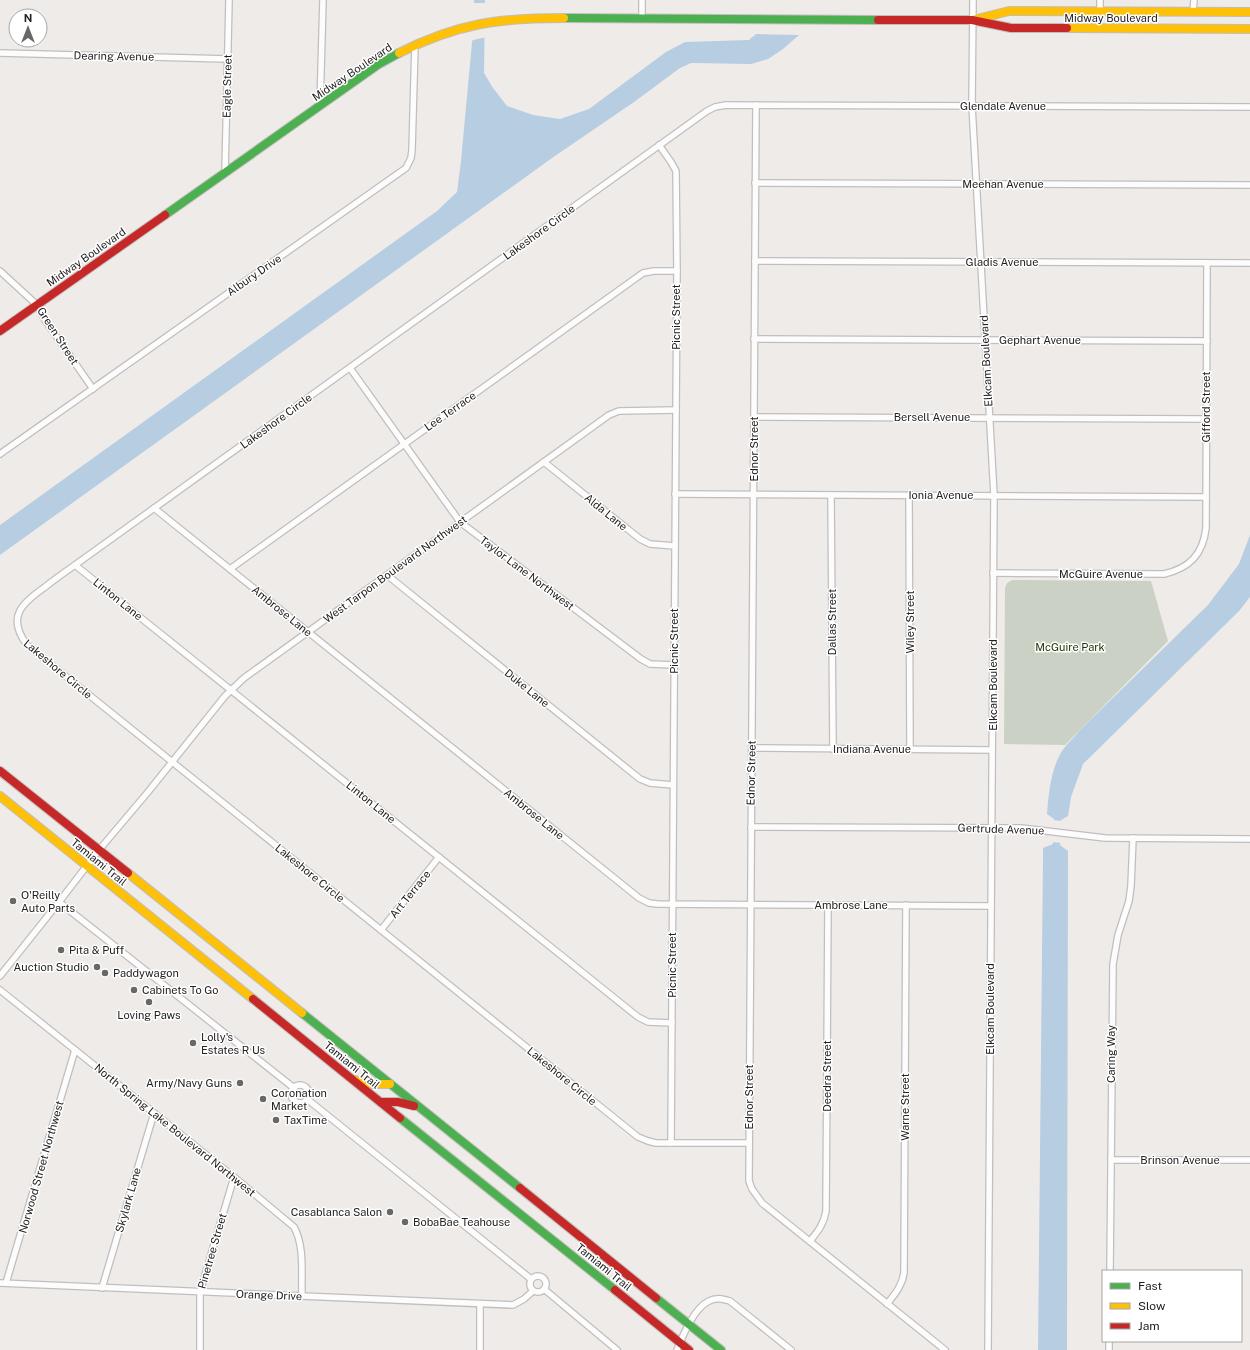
<svg xmlns="http://www.w3.org/2000/svg" width="1250" height="1350" font-family="'Public Sans',sans-serif">
<style>
.green{fill:#cbd2c5}
.water{fill:#b7cde2}
.pier{fill:#efebe9}
.lines{fill:none;stroke-linecap:round;stroke-linejoin:round}
.street-casing{stroke:#c1bebd;stroke-width:8}
.fast-casing{stroke:#c1bebd;stroke-width:10}
.slow-casing{stroke:#c1bebd;stroke-width:10}
.jam-casing{stroke:#c1bebd;stroke-width:10}
.street{stroke:#fdfcfc;stroke-width:5.5}
.fast{stroke:#4caf50;stroke-width:8}
.slow{stroke:#ffc107;stroke-width:8}
.jam{stroke:#c62828;stroke-width:8}
.poi-dot{fill:#6a6866;stroke:#fff;stroke-width:1.5}
.labels{text-anchor:middle;stroke-width:3;stroke-linejoin:round;paint-order:stroke}
.street-label{font-size:11px;fill:#232120;stroke:#fff}
.park-label{font-size:11px;fill:#163501;stroke:#fff}
.poi-label{font-size:11px;fill:#232120;stroke:#fff;text-anchor:start}
</style>
<rect width="100%" height="100%" fill="#efebe9"/>
<path class="green" d="M1012,580L1151,581L1168,641L1065,745L1004,744L1005,588L1007,583Z"/>
<g class="water">
<path d="M474,0H485L484,73L493,88L507,106L533,115L560,119L589,109L666,52L685,42L749,40L756,34L799,35L783,49L768,59L751,64L691,63L680,68L634,102L552,158L0,555V525L437,211L457,192L461,161L474,21Z"/>
<path d="M1250,535V597L1239,611L1083,764L1071,797L1068,816L1061,820L1060,845L1068,851L1067,1350H1038L1043,857V848L1053,844L1054,819L1047,814C1049,791 1051,765 1065,747C1070,741 1076,735 1080,730L1208,605L1239,564Z"/>
</g>
<g class="pier">
<path d="M472,3H487L486,37L470,41L472,21Z"/>
<path d="M1052,820L1063,821L1062,843L1051,842Z"/>
</g>
<g class="lines">
<g class="street-casing">
<g id="street">
<path d="M973,0L972,106L994,495L988,1350"/>
<path d="M1100,12V0"/>
<path d="M1193,12L1194,0"/>
<path d="M642,19V0"/>
<path d="M0,53L228,59"/>
<path d="M756,105L749,1181L752,1189L762,1203L945,1350"/>
<path d="M320,106L323,0"/>
<path d="M659,145L671,162L676,171L677,271L671,1143"/>
<path d="M225,173L229,0"/>
<path d="M755,183L1250,185"/>
<path d="M755,261L1250,263"/>
<path d="M0,271L37,305L45,320L93,389"/>
<path d="M754,339L1207,341"/>
<path d="M350,368L460,522L641,659L650,664L674,665"/>
<path d="M754,417L1206,419"/>
<path d="M0,454L406,168L411,158L412,150L415,45"/>
<path d="M544,462L640,539L650,544L675,546"/>
<path d="M675,494L1206,497"/>
<path d="M831,495L833,749"/>
<path d="M909,495L910,749"/>
<path d="M154,508L639,898L649,903L657,904L991,906"/>
<path d="M75,565L638,1017L648,1022L672,1023"/>
<path d="M230,569L643,273L654,271H677"/>
<path d="M993,573L1164,574C1190,568 1203,554 1206,528L1207,263"/>
<path d="M387,575L640,779L650,783L673,785"/>
<path d="M752,748L992,750"/>
<path d="M751,827L1021,828L1105,838L1250,839"/>
<path d="M59,902L294,1088"/>
<path d="M381,930L439,857"/>
<path d="M0,976L59,902L99,850L148,792L225,696L244,678L609,415L619,411L676,410"/>
<path d="M0,990L234,1177L294,1227C305,1247 301,1274 302,1296"/>
<circle cx="300" cy="1094" r="9"/>
<path d="M307,1099L531,1279"/>
<path d="M749,1143H656L648,1141L638,1137L27,645C6,617 22,603 45,587C55,579 65,572 75,565L707,111L715,107L726,105L1250,107"/>
<path d="M1111,1160H1250"/>
<path d="M810,1241C818,1231 824,1224 826,1211L828,905"/>
<path d="M1110,1271L1113,964L1118,935L1129,901L1131,886L1133,838"/>
<circle cx="538" cy="1284" r="8"/>
<path d="M0,1283L513,1305L524,1299L533,1291"/>
<path d="M6,1283L75,1050"/>
<path d="M102,1288L154,1113"/>
<path d="M544,1289L617,1350"/>
<path d="M887,1304C895,1294 902,1286 904,1273L906,905"/>
<path d="M200,1350V1292L234,1177"/>
<path d="M480,1350V1304"/>
<path d="M677,1350C683,1335 694,1308 709,1301C716,1297 723,1299 730,1301L791,1350"/>
<path d="M1109,1350V1341"/>
</g>
</g>
<g class="fast-casing">
<g id="fast">
<path d="M564,18L878,20"/>
<path d="M165,215L379,64L399,53"/>
<path d="M302,1013L520,1188"/>
<path d="M400,1118L615,1290"/>
<path d="M656,1298L721,1350"/>
</g>
</g>
<g class="slow-casing">
<g id="slow">
<path d="M973,20L1009,11L1250,12"/>
<path d="M1067,28L1250,29"/>
<path d="M399,53C458,23 500,18 564,18"/>
<path d="M0,796L253,999"/>
<path d="M128,873L302,1013"/>
<path d="M355,1080L372,1084H390"/>
</g>
</g>
<g class="jam-casing">
<g id="jam">
<path d="M878,20H972L1011,28H1067"/>
<path d="M0,331L165,215"/>
<path d="M0,771L128,873"/>
<path d="M253,999L400,1118"/>
<path d="M381,1102H398L414,1106"/>
<path d="M520,1188L656,1298"/>
<path d="M615,1290L689,1350"/>
</g>
</g>
<use href="#street" class="street"/>
<use href="#fast" class="fast"/>
<use href="#slow" class="slow"/>
<use href="#jam" class="jam"/>
</g>
<g class="poi-dot">
<circle cx="13" cy="901" r="4"/>
<circle cx="61" cy="950" r="4"/>
<circle cx="97" cy="967" r="4"/>
<circle cx="105" cy="973" r="4"/>
<circle cx="134" cy="990" r="4"/>
<circle cx="149" cy="1002" r="4"/>
<circle cx="193" cy="1043" r="4"/>
<circle cx="240" cy="1083" r="4"/>
<circle cx="263" cy="1099" r="4"/>
<circle cx="276" cy="1120" r="4"/>
<circle cx="390" cy="1212" r="4"/>
<circle cx="405" cy="1222" r="4"/>
</g>
<g class="labels">
<g class="street-label">
<text x="1111" y="22">Midway Boulevard</text>
<text transform="translate(114 56) rotate(1)" y="4">Dearing Avenue</text>
<text transform="translate(352 72) rotate(-34)" y="4">Midway Boulevard</text>
<text transform="translate(227 86) rotate(-89)" y="4">Eagle Street</text>
<text x="1003" y="110">Glendale Avenue</text>
<text x="1003" y="188">Meehan Avenue</text>
<text transform="translate(539 232) rotate(-36)" y="4">Lakeshore Circle</text>
<text transform="translate(86 257) rotate(-35)" y="4">Midway Boulevard</text>
<text x="1002" y="266">Gladis Avenue</text>
<text transform="translate(254 275) rotate(-35)" y="4">Albury Drive</text>
<text transform="translate(676 317) rotate(-90)" y="4">Picnic Street</text>
<text transform="translate(58 336) rotate(57)" y="4">Green Street</text>
<text x="1040" y="344">Gephart Avenue</text>
<text transform="translate(986 361) rotate(-93)" y="4">Elkcam Boulevard</text>
<text transform="translate(1206 407) rotate(-90)" y="4">Gifford Street</text>
<text transform="translate(450 411) rotate(-35)" y="4">Lee Terrace</text>
<text x="932" y="421">Bersell Avenue</text>
<text transform="translate(276 421) rotate(-36)" y="4">Lakeshore Circle</text>
<text transform="translate(754 449) rotate(-90)" y="4">Ednor Street</text>
<text x="941" y="499">Ionia Avenue</text>
<text transform="translate(606 512) rotate(39)" y="4">Alda Lane</text>
<text transform="translate(395 569) rotate(-36)" y="4">West Tarpon Boulevard Northwest</text>
<text transform="translate(527 573) rotate(37)" y="4">Taylor Lane Northwest</text>
<text x="1101" y="578">McGuire Avenue</text>
<text transform="translate(118 599) rotate(39)" y="4">Linton Lane</text>
<text transform="translate(282 611) rotate(39)" y="4">Ambrose Lane</text>
<text transform="translate(832 622) rotate(-90)" y="4">Dallas Street</text>
<text transform="translate(910 622) rotate(-90)" y="4">Wiley Street</text>
<text transform="translate(674 641) rotate(-90)" y="4">Picnic Street</text>
<text transform="translate(58 669) rotate(40)" y="4">Lakeshore Circle</text>
<text transform="translate(993 685) rotate(-90)" y="4">Elkcam Boulevard</text>
<text transform="translate(527 688) rotate(39)" y="4">Duke Lane</text>
<text x="872" y="753">Indiana Avenue</text>
<text transform="translate(751 773) rotate(-89)" y="4">Ednor Street</text>
<text transform="translate(371 802) rotate(39)" y="4">Linton Lane</text>
<text transform="translate(534 814) rotate(39)" y="4">Ambrose Lane</text>
<text transform="translate(1001 829) rotate(2)" y="4">Gertrude Avenue</text>
<text transform="translate(99 862) rotate(39)" y="4">Tamiami Trail</text>
<text transform="translate(310 873) rotate(39)" y="4">Lakeshore Circle</text>
<text transform="translate(410 894) rotate(-51)" y="4">Art Terrace</text>
<text x="851" y="909">Ambrose Lane</text>
<text transform="translate(672 965) rotate(-90)" y="4">Picnic Street</text>
<text transform="translate(990 1009) rotate(-90)" y="4">Elkcam Boulevard</text>
<text transform="translate(1111 1054) rotate(-90)" y="4">Caring Way</text>
<text transform="translate(352 1065) rotate(39)" y="4">Tamiami Trail</text>
<text transform="translate(562 1076) rotate(39)" y="4">Lakeshore Circle</text>
<text transform="translate(827 1076) rotate(-90)" y="4">Deedra Street</text>
<text transform="translate(749 1097) rotate(-90)" y="4">Ednor Street</text>
<text transform="translate(905 1107) rotate(-90)" y="4">Warne Street</text>
<text transform="translate(175 1130) rotate(39)" y="4">North Spring Lake Boulevard Northwest</text>
<text x="1180" y="1164">Brinson Avenue</text>
<text transform="translate(41 1167) rotate(-74)" y="4">Norwood Street Northwest</text>
<text transform="translate(128 1200) rotate(-74)" y="4">Skylark Lane</text>
<text transform="translate(212 1251) rotate(-74)" y="4">Pinetree Street</text>
<text transform="translate(604 1267) rotate(39)" y="4">Tamiami Trail</text>
<text transform="translate(269 1295) rotate(2)" y="4">Orange Drive</text>
</g>
<g class="park-label">
<text x="1070" y="651">McGuire Park</text>
</g>
<g class="poi-label">
<text x="21" y="899">O'Reilly<tspan x="21" dy="13">Auto Parts</tspan></text>
<text x="69" y="954">Pita &amp; Puff</text>
<text x="89" y="971" text-anchor="end">Auction Studio</text>
<text x="113" y="977">Paddywagon</text>
<text x="142" y="994">Cabinets To Go</text>
<text x="149" y="1019" text-anchor="middle">Loving Paws</text>
<text x="201" y="1041">Lolly's<tspan x="201" dy="13">Estates R Us</tspan></text>
<text x="232" y="1087" text-anchor="end">Army/Navy Guns</text>
<text x="271" y="1097">Coronation<tspan x="271" dy="13">Market</tspan></text>
<text x="284" y="1124">TaxTime</text>
<text x="382" y="1216" text-anchor="end">Casablanca Salon</text>
<text x="413" y="1226">BobaBae Teahouse</text>
</g>
</g>
<rect x="1102" y="1270" width="140" height="72" fill="#ffffff" stroke="#a7a6a6"/>
<rect x="1110" y="1283" width="20" height="6" fill="#4caf50" stroke="#a7a6a6"/>
<text x="1138" y="1290" font-size="12" fill="#232120">Fast</text>
<rect x="1110" y="1303" width="20" height="6" fill="#ffc107" stroke="#a7a6a6"/>
<text x="1138" y="1310" font-size="12" fill="#232120">Slow</text>
<rect x="1110" y="1323" width="20" height="6" fill="#c62828" stroke="#a7a6a6"/>
<text x="1138" y="1330" font-size="12" fill="#232120">Jam</text>
<g transform="translate(28 28)"><circle r="19" fill="#ffffff" stroke="#a7a6a6"/>
<path d="M0-3L7 15L0 10L-7 15Z" fill="#6a6866"/>
<text y="-6" font-size="11" font-weight="bold" text-anchor="middle" fill="#232120">N</text>
</g>
</svg>
